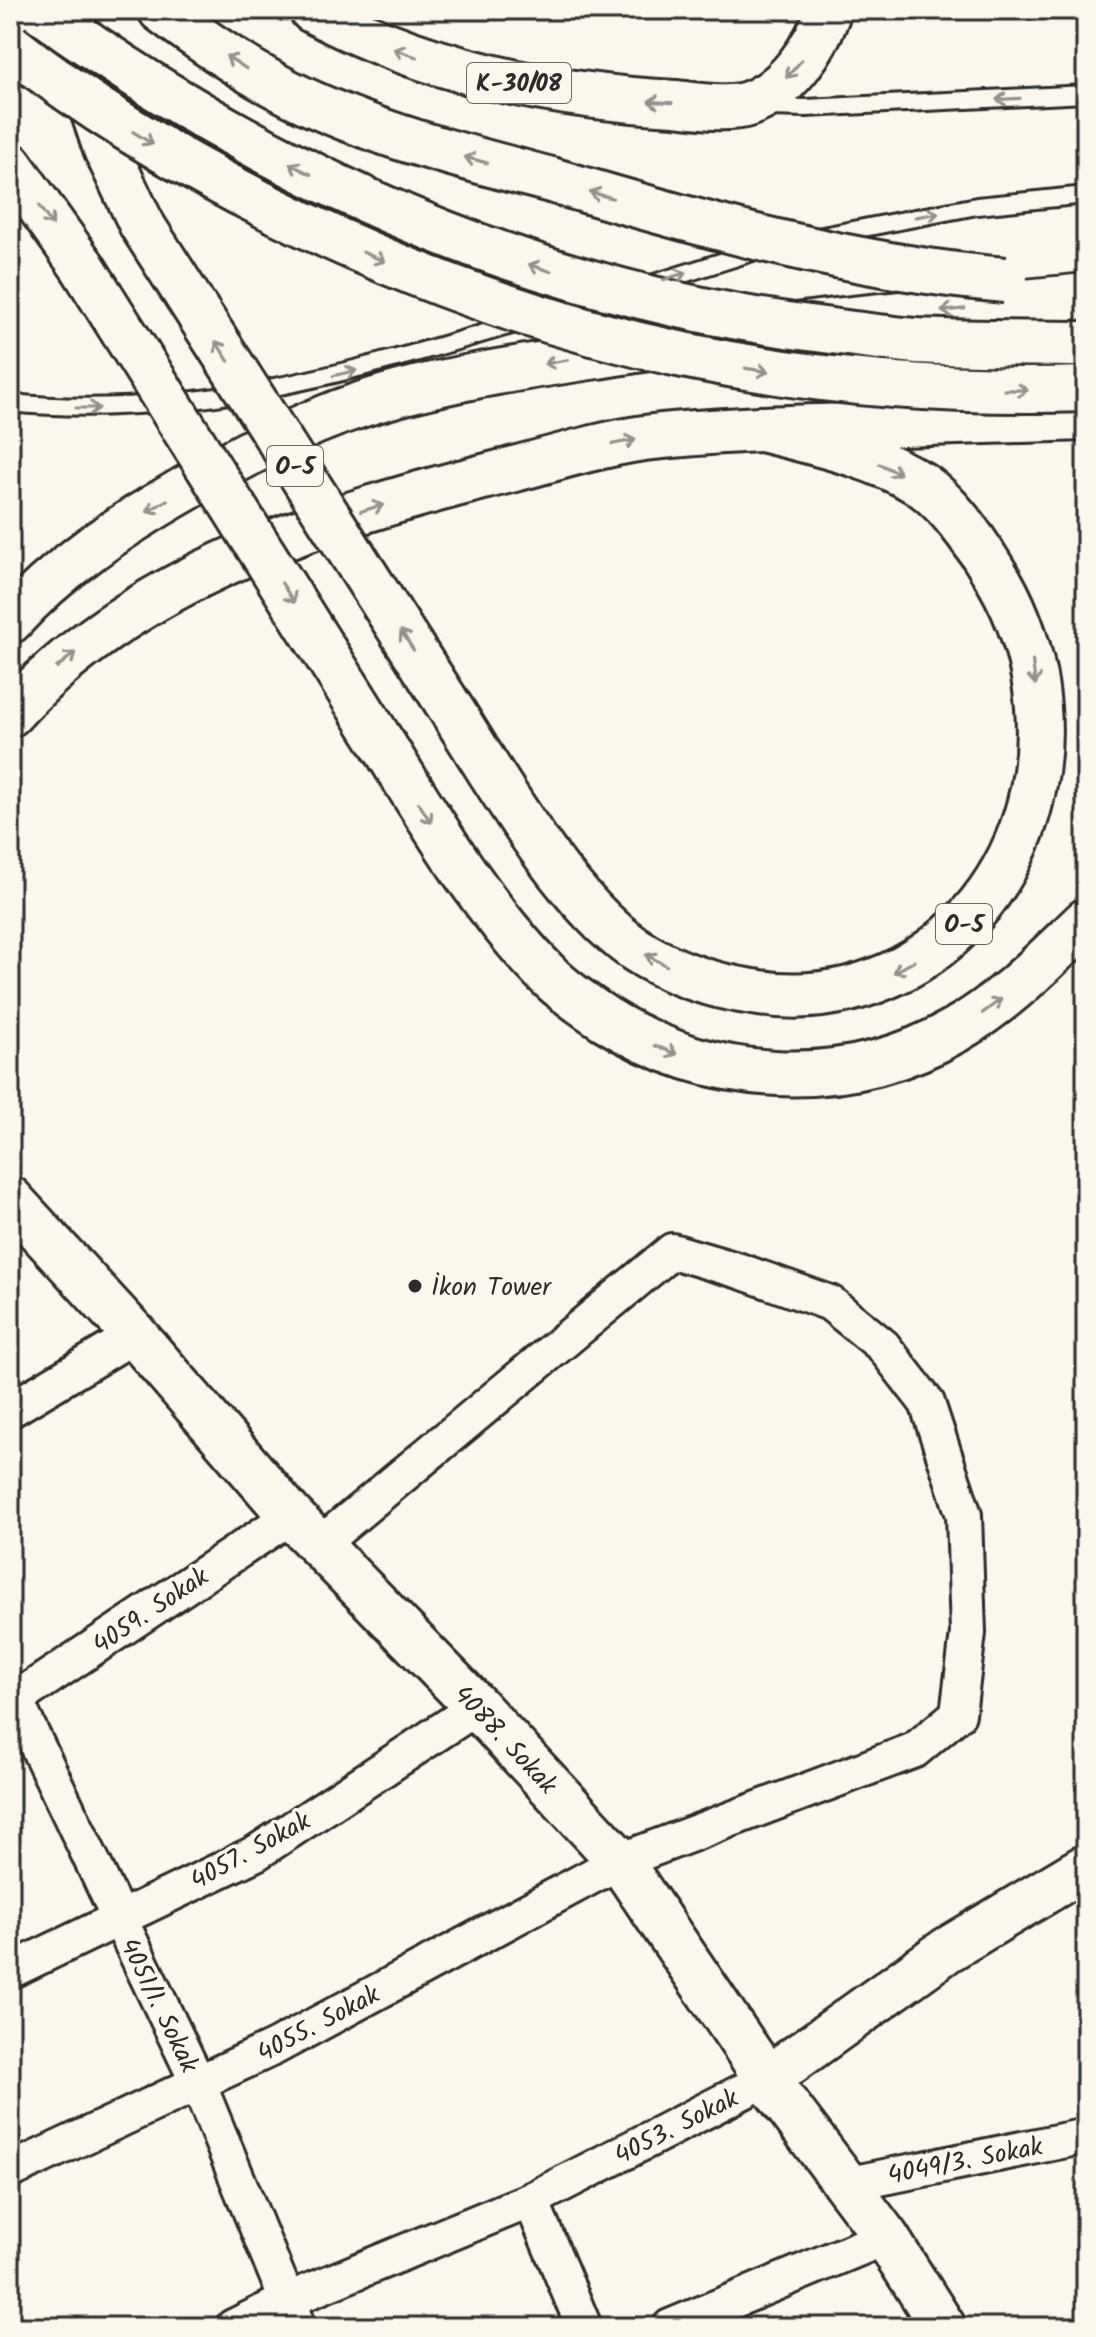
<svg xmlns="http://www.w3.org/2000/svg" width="1096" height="2337" font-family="Kalam,sans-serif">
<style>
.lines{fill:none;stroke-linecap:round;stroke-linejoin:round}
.lane-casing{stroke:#2b2b2b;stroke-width:22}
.street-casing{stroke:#2b2b2b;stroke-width:40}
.secondary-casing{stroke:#2b2b2b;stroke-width:50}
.primary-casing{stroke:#2b2b2b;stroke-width:50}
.lane{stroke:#fbf7ec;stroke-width:16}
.street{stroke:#fbf7ec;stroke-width:34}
.secondary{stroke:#fbf7ec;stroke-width:44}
.primary{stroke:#fbf7ec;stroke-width:44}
.primary-bridge-casing{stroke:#2b2b2b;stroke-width:50;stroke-linecap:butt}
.primary-bridge{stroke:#fbf7ec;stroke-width:44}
.oneway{stroke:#93918c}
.poi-dot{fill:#2b2b2b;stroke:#fbf7ec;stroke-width:3}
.labels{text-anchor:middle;stroke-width:7;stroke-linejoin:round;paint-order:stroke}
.shield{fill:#fbf7ec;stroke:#696865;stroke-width:2}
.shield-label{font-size:24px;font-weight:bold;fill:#2b2b2b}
.poi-label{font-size:26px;fill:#2b2b2b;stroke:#fbf7ec;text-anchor:start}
.street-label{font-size:26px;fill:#2b2b2b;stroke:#fbf7ec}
</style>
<rect width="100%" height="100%" fill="#fbf7ec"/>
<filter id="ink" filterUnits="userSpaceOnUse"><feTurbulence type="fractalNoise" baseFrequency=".0125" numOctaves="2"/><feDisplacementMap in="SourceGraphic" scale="16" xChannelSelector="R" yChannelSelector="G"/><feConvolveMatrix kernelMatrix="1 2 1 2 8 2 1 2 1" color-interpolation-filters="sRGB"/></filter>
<g filter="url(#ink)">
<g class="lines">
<g class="lane-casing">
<g id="lane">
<path d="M768,107L806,108L1086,94"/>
<path d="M817,237L977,206L1086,195"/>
<path d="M648,285L759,250"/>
<path d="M10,403C188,421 353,372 522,322"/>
</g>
</g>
<g class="street-casing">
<g id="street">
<path d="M10,1410L135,1335"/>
<path d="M10,1689L198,2083L298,2327"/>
<path d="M10,1703L291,1516"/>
<path d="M10,1971L256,1853L477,1707"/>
<path d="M10,2171L275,2047L620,1861L915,1750L958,1714L968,1633L964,1515L927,1403L883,1346L830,1303L740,1271L672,1251L319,1545"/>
<path d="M845,2185L1086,2136"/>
<path d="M531,2200L584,2327"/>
<path d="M233,2327L288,2300L531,2200L767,2079"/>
<path d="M670,2327L886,2237"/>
</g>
</g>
<g class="secondary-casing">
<g id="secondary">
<path d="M10,1199L135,1335L291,1516L477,1707L620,1861L767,2079L886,2237L943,2327"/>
<path d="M767,2079L947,1950L1086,1867"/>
</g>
</g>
<g class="primary-casing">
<g id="primary">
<path d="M59,10L106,149L142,225"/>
<path d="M161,10C206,44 254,77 306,101C384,137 468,158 551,180"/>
<path d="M312,10C424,71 549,96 675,103C697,105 726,111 748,104C787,91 816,47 829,10"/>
<path d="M10,165L82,266"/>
<path d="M10,621C57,569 113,531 173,496C234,460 295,426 363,404C453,375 548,364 642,349C703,340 765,329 827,322C913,312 1000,305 1086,296"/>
<path d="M449,706C496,780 563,899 635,949C670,972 712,986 753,992C805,1001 855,993 902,969C1046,892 1077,702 992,569C975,541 947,501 919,483C871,454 815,443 762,429"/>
<path d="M10,714C136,575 326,516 503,472C550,460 596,445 644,438C712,430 781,428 850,426C929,423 1007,420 1086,418"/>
<path d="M384,746C433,825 485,913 551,978C567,993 586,1006 604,1018C710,1085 845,1094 956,1030C1005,1002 1045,960 1086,921"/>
</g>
</g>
<use href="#lane" class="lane"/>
<use href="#street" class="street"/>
<use href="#secondary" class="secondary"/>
<use href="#primary" class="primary"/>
<g class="primary-bridge-casing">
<g id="primary-bridge">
<path d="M40,10C280,183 544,298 839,332C864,335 891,339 917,341C973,344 1030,343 1086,344"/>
<path d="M10,46C100,117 200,175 303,224C556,345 806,398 1086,389"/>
<path d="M551,180C699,224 850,267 1005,280"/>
<path d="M142,225L449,706"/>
<path d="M82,266L384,746"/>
</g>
</g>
<use href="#primary-bridge" class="primary-bridge"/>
</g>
<defs><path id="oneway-shaft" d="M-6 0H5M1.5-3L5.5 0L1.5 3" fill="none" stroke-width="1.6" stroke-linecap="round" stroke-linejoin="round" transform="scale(2)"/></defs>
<g class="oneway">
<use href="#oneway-shaft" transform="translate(405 53) rotate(-160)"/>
<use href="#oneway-shaft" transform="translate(236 62) rotate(-147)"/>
<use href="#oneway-shaft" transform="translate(794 69) rotate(131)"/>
<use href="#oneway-shaft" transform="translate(1008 99) rotate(177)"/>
<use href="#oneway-shaft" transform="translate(660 102) rotate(-177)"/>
<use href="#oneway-shaft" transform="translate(143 138) rotate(32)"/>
<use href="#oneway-shaft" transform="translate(476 160) rotate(-165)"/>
<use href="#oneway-shaft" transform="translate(300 169) rotate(-154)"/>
<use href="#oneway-shaft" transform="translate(601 195) rotate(-165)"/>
<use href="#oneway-shaft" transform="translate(927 215) rotate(-10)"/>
<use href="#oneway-shaft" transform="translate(46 216) rotate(54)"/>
<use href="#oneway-shaft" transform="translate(374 257) rotate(24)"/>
<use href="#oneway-shaft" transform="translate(540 268) rotate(-162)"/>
<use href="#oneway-shaft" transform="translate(675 276) rotate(-18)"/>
<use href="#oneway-shaft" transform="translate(953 310) rotate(174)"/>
<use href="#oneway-shaft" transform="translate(222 351) rotate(-123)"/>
<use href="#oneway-shaft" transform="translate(556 362) rotate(170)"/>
<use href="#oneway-shaft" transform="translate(757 370) rotate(9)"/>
<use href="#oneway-shaft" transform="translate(345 373) rotate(-13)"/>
<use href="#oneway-shaft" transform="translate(1016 390) rotate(1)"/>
<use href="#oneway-shaft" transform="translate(88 408)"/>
<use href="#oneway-shaft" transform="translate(624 442) rotate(-11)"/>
<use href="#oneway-shaft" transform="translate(890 469) rotate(25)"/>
<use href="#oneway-shaft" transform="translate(157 506) rotate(149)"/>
<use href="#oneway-shaft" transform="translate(372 508) rotate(-17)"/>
<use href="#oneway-shaft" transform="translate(288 593) rotate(58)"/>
<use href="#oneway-shaft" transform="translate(407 640) rotate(-123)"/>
<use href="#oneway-shaft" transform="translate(66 660) rotate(-39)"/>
<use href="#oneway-shaft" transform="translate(1034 673) rotate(83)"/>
<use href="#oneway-shaft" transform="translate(425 813) rotate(58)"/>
<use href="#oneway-shaft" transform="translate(656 960) rotate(-152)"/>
<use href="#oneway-shaft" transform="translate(904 967) rotate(151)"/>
<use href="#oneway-shaft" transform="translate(992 1006) rotate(-37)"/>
<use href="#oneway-shaft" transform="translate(666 1050) rotate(22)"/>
</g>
</g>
<circle class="poi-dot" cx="415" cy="1286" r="8"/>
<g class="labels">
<g class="shield">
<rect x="467" y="63" width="104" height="40" rx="6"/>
<rect x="267" y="446" width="56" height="40" rx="6"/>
<rect x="936" y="904" width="56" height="40" rx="6"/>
</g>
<g class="shield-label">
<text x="519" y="91">K-30/08</text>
<text x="295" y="474">O-5</text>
<text x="964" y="932">O-5</text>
</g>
<g class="poi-label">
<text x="431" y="1295">İkon Tower</text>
</g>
<g class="street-label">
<text transform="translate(150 1610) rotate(-34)" y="9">4059. Sokak</text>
<text transform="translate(506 1739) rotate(47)" y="9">4088. Sokak</text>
<text transform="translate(250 1850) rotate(-29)" y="9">4057. Sokak</text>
<text transform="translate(160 2005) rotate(64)" y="9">4051/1. Sokak</text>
<text transform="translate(318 2023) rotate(-28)" y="9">4055. Sokak</text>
<text transform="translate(676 2126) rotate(-27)" y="9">4053. Sokak</text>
<text transform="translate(965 2160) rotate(-11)" y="9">4049/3. Sokak</text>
</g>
</g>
<rect width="1096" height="2337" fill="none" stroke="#fbf7ec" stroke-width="40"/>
<rect x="20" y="20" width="1056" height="2297" fill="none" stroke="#2b2b2b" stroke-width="3" filter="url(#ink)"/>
</svg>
